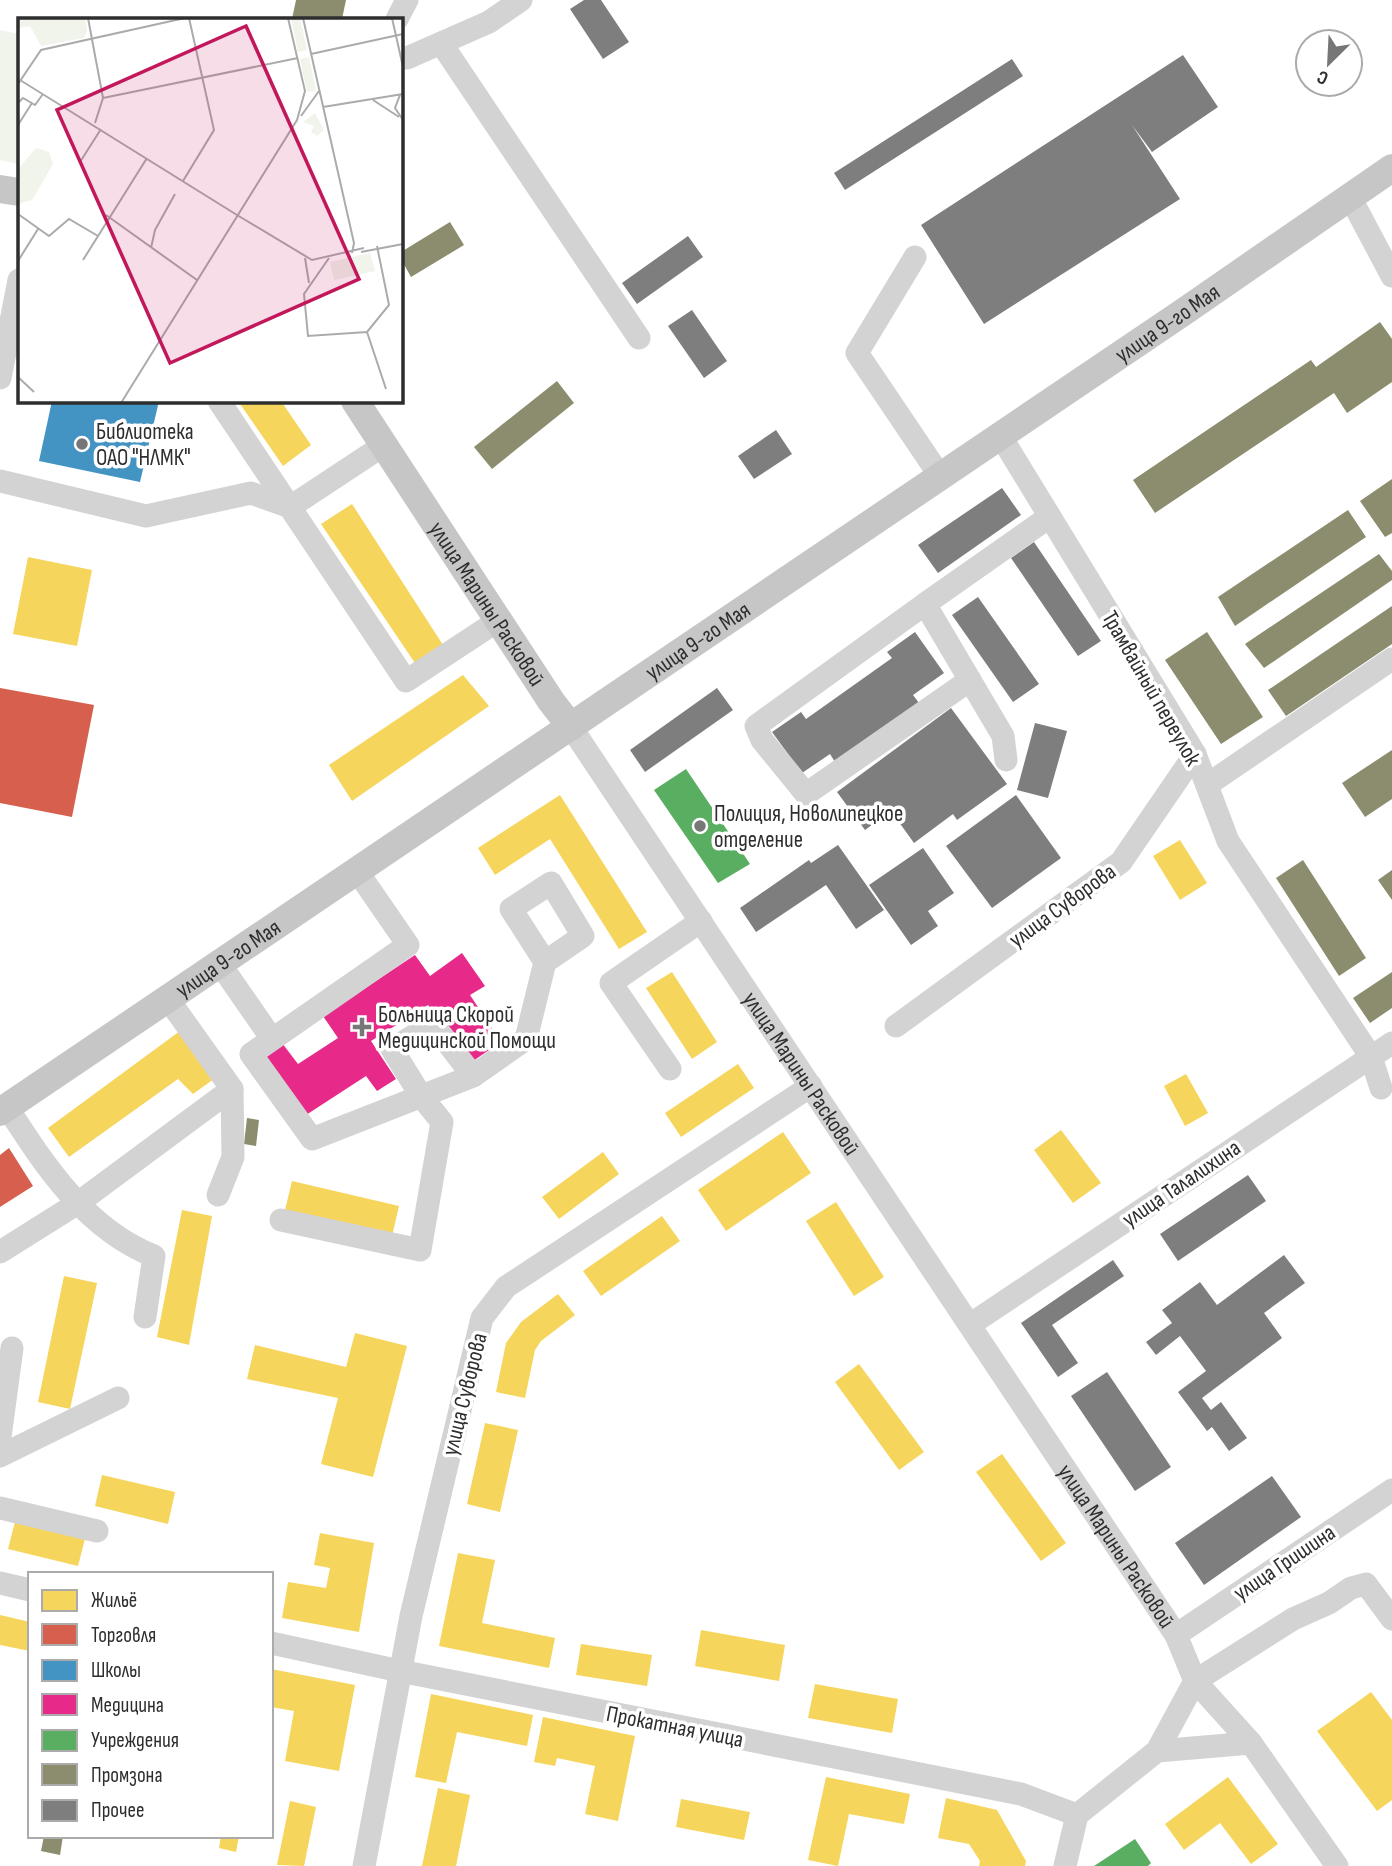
<svg xmlns="http://www.w3.org/2000/svg" width="1392" height="1866" font-family="'Sofia Sans Condensed',sans-serif">
<style>
.green{fill:#f0f4eb}
.homes{fill:#f6d55c}
.shops{fill:#d6604d}
.schools{fill:#4393c3}
.health{fill:#e7298a}
.public{fill:#5aae61}
.industry{fill:#8c8c6e}
.building{fill:#7e7e7e}
.lines{fill:none;stroke-linecap:round;stroke-linejoin:round}
.minor{stroke:#d3d3d3;stroke-width:23}
.major{stroke:#c6c6c6;stroke-width:28}
.poi-dot{fill:#777;stroke:#fff;stroke-width:2.5}
.labels{text-anchor:middle;stroke-width:7;stroke-linejoin:round;paint-order:stroke}
.street-label{font-size:23px;fill:#2e2e2e;stroke:#fff}
.poi-label{font-size:23px;fill:#2e2e2e;stroke:#fff;text-anchor:start}
.inset-road{fill:none;stroke:#ababab;stroke-width:2}
.view{fill:#c2185b;fill-opacity:0.15;stroke:#c2185b;stroke-width:3.5}
.inset-edge{fill:none;stroke:#2e2e2e;stroke-width:3.5}
</style>
<rect width="100%" height="100%" fill="#fff"/>
<path class="green" d="M0,30L19,34V164L0,160Z"/>
<g class="homes">
<path d="M238,401H281L311,445L283,466Z"/>
<path d="M352,504L443,645L415,663L321,524Z"/>
<path d="M28,557L92,570L77,646L13,634Z"/>
<path d="M463,675L489,706L352,801L329,765Z"/>
<path d="M560,795L647,932L619,949L550,839L495,875L478,848Z"/>
<path d="M1180,840L1207,883L1180,900L1153,856Z"/>
<path d="M672,972L717,1042L692,1059L646,988Z"/>
<path d="M184,1028L218,1076L193,1094L178,1079L69,1157L48,1128Z"/>
<path d="M738,1064L754,1088L681,1137L665,1113Z"/>
<path d="M1186,1074L1208,1113L1185,1126L1164,1086Z"/>
<path d="M1061,1130L1101,1183L1073,1203L1034,1150Z"/>
<path d="M783,1132L811,1173L726,1231L698,1190Z"/>
<path d="M603,1152L619,1174L559,1219L542,1197Z"/>
<path d="M292,1181L399,1206L392,1236L285,1210Z"/>
<path d="M836,1202L884,1277L854,1296L806,1221Z"/>
<path d="M182,1210L212,1216L189,1345L157,1337Z"/>
<path d="M662,1216L680,1241L601,1296L583,1271Z"/>
<path d="M64,1276L97,1283L70,1409L38,1402Z"/>
<path d="M558,1294L575,1315L541,1341L535,1350L525,1398L496,1392L506,1343L521,1322Z"/>
<path d="M355,1333L407,1346L373,1477L321,1464L338,1398L247,1379L255,1345L346,1367Z"/>
<path d="M859,1364L924,1452L899,1470L835,1382Z"/>
<path d="M485,1423L518,1430L500,1512L467,1504Z"/>
<path d="M1002,1454L1066,1543L1041,1561L976,1472Z"/>
<path d="M102,1475L175,1492L168,1524L95,1506Z"/>
<path d="M16,1518L86,1535L78,1566L8,1549Z"/>
<path d="M320,1533L374,1543L359,1632L282,1618L288,1582L326,1588L330,1568L314,1565Z"/>
<path d="M458,1553L495,1560L482,1623L555,1638L549,1668L439,1646Z"/>
<path d="M0,1615L30,1622V1651L0,1645Z"/>
<path d="M701,1630L785,1645L779,1681L695,1666Z"/>
<path d="M581,1644L652,1655L647,1686L576,1675Z"/>
<path d="M271,1669L355,1685L339,1771L285,1761L294,1711L271,1707Z"/>
<path d="M815,1684L898,1699L892,1733L808,1718Z"/>
<path d="M1371,1692L1392,1720V1800L1377,1811L1317,1731Z"/>
<path d="M431,1694L533,1715L527,1746L457,1732L446,1783L415,1777Z"/>
<path d="M543,1717L635,1736L618,1821L585,1814L595,1766L557,1758L555,1766L534,1762Z"/>
<path d="M826,1777L910,1794L904,1824L849,1814L838,1866L808,1860Z"/>
<path d="M1228,1777L1278,1844L1251,1864L1220,1823L1184,1850L1165,1824Z"/>
<path d="M438,1788L470,1795L456,1866H422Z"/>
<path d="M946,1798L997,1810L1026,1861L1025,1866H979L980,1861L969,1844L938,1838Z"/>
<path d="M681,1799L750,1812L744,1840L676,1827Z"/>
<path d="M290,1801L316,1807L304,1866L277,1865Z"/>
<path d="M221,1836H239L236,1852L219,1848Z"/>
</g>
<g class="shops">
<path d="M0,688L94,705L72,817L0,803Z"/>
<path d="M9,1148L33,1186L0,1207V1155Z"/>
</g>
<path class="schools" d="M52,401H159L140,482L39,461Z"/>
<path class="health" d="M462,953L485,986L470,995L501,1042L473,1061L428,1005L371,1041L396,1079L377,1091L366,1076L306,1115L264,1056L282,1043L298,1064L338,1038L323,1016L415,955L430,976Z"/>
<g class="public">
<path d="M686,769L750,864L718,883L654,790Z"/>
<path d="M1135,1839L1151,1863L1148,1866H1094Z"/>
</g>
<g class="industry">
<path d="M296,0H346L342,19H292Z"/>
<path d="M450,222L464,245L411,277L401,259V252Z"/>
<path d="M1380,322L1392,339V382L1347,413L1334,393L1155,513L1133,480L1311,360L1316,367Z"/>
<path d="M557,381L574,403L492,469L474,447Z"/>
<path d="M1392,479V533L1385,537L1360,501Z"/>
<path d="M1348,510L1366,537L1235,626L1218,597Z"/>
<path d="M1379,554L1392,571V580L1264,668L1245,644Z"/>
<path d="M1392,606V644L1286,716L1268,690Z"/>
<path d="M1207,632L1263,717L1221,744L1165,660Z"/>
<path d="M1392,750V799L1365,817L1342,783Z"/>
<path d="M1303,860L1366,958L1339,976L1276,878Z"/>
<path d="M1392,870V900L1378,880Z"/>
<path d="M1392,972V1008L1370,1023L1353,998Z"/>
<path d="M247,1118L259,1120L256,1146L244,1144Z"/>
<path d="M44,1836H63L60,1855L41,1851Z"/>
</g>
<g class="building">
<path d="M584,0H601L629,42L603,59L570,9Z"/>
<path d="M1183,55L1218,107L1152,152L1132,125L1180,199L984,324L921,225Z"/>
<path d="M1012,59L1023,76L845,190L834,173Z"/>
<path d="M688,236L703,257L637,304L622,283Z"/>
<path d="M692,310L727,361L704,378L668,326Z"/>
<path d="M776,430L792,454L754,479L738,456Z"/>
<path d="M1002,488L1021,515L938,573L918,545Z"/>
<path d="M1034,542L1101,641L1078,656L1011,558Z"/>
<path d="M978,597L1039,684L1013,702L952,615Z"/>
<path d="M915,632L944,673L913,695L919,703L835,762L830,754L802,773L772,732L801,712L806,719L892,658L887,652Z"/>
<path d="M717,688L733,710L645,772L630,750Z"/>
<path d="M951,708L1007,784L957,820L953,814L914,843L891,811L865,830L837,792Z"/>
<path d="M1035,723L1067,731L1048,798L1017,790Z"/>
<path d="M1016,795L1061,858L992,908L946,846Z"/>
<path d="M838,845L884,910L856,929L826,885L756,932L740,908L809,860L811,863Z"/>
<path d="M923,848L954,893L928,911L938,926L911,945L869,885Z"/>
<path d="M1248,1175L1266,1201L1178,1261L1160,1234Z"/>
<path d="M1284,1255L1305,1283L1264,1313L1282,1338L1202,1398L1211,1410L1221,1402L1247,1438L1229,1451L1212,1427L1207,1431L1178,1392L1206,1371L1180,1336L1156,1355L1146,1342L1172,1323L1162,1310L1200,1282L1217,1305Z"/>
<path d="M1113,1260L1124,1276L1052,1325L1078,1363L1058,1377L1021,1323Z"/>
<path d="M1107,1372L1171,1467L1135,1491L1071,1396Z"/>
<path d="M1272,1476L1301,1517L1204,1585L1175,1543Z"/>
</g>
<g class="lines">
<g class="minor">
<path d="M397,19L407,0"/>
<path d="M441,43L639,338"/>
<path d="M401,58H407L489,22L521,0"/>
<path d="M1350,197L1392,276"/>
<path d="M915,257L857,353L940,476"/>
<path d="M0,378L19,280"/>
<path d="M219,401L406,681L499,620"/>
<path d="M1000,435L1195,754L1228,841L1371,1057L1381,1088"/>
<path d="M0,481L146,516L251,493L290,507L384,445"/>
<path d="M925,604L756,726L762,740L806,794L970,680"/>
<path id="s1" d="M571,727L1176,1635L1195,1681L1251,1743L1337,1866"/>
<path d="M1006,760L1003,736L925,604L1049,517"/>
<path d="M1207,785L1392,659"/>
<path d="M357,871L408,945L251,1054L312,1139L473,1076L526,1039L545,962L583,936L551,883L511,909L545,962"/>
<path d="M220,964L272,1039"/>
<path d="M896,1026L1121,862L1195,754"/>
<path d="M670,1069L611,983L701,921"/>
<path d="M7,1107C45,1166 87,1230 154,1256L145,1317"/>
<path d="M218,1195L233,1157L232,1089"/>
<path d="M281,1220L420,1250L442,1122L421,1096L392,1049L433,1024L473,1076"/>
<path d="M0,1252L78,1203L232,1089L168,999"/>
<path d="M971,1324L1392,1043"/>
<path d="M0,1437L12,1348"/>
<path d="M0,1456L118,1398"/>
<path d="M0,1508L97,1531"/>
<path d="M0,1583L30,1590"/>
<path d="M1176,1635L1392,1490"/>
<path d="M271,1643L400,1671L1021,1794L1077,1815"/>
<path d="M1157,1751L1251,1743"/>
<path d="M364,1866L411,1616L482,1318L506,1287L811,1086"/>
<path d="M1065,1866L1077,1815L1157,1751L1195,1681L1293,1619L1329,1603L1351,1588L1366,1584L1392,1619"/>
</g>
<g class="major">
<path d="M0,189L19,192"/>
<path id="s2" d="M355,401L551,701L571,727"/>
<path id="s3" d="M0,1112L1182,313L1392,168"/>
</g>
</g>
<g class="poi-dot">
<circle cx="82" cy="444" r="7"/>
<circle cx="700" cy="826" r="7"/>
<path d="M358.5 1016.5h7v7h7v7h-7v7h-7v-7h-7v-7h7z"/>
</g>
<g class="labels">
<g class="street-label">
<text dy="8" stroke="none"><textPath href="#s3" startOffset="1409">улица 9-го Мая</textPath></text>
<text dy="8" stroke="none"><textPath href="#s2" startOffset="242">улица Марины Расковой</textPath></text>
<text dy="8" stroke="none"><textPath href="#s3" startOffset="842">улица 9-го Мая</textPath></text>
<text transform="translate(1152 688) rotate(60)" y="8">Трамвайный переулок</text>
<text transform="translate(1062 905) rotate(-36)" y="8">улица Суворова</text>
<text dy="8" stroke="none"><textPath href="#s3" startOffset="275">улица 9-го Мая</textPath></text>
<text dy="8" stroke="none"><textPath href="#s1" startOffset="416">улица Марины Расковой</textPath></text>
<text transform="translate(1181 1183) rotate(-34)" y="8">улица Талалихина</text>
<text transform="translate(464 1394) rotate(-76)" y="8">улица Суворова</text>
<text dy="8" stroke="none"><textPath href="#s1" startOffset="984">улица Марины Расковой</textPath></text>
<text transform="translate(1284 1562) rotate(-34)" y="8">улица Гришина</text>
<text transform="translate(675 1726) rotate(11)" y="8">Прокатная улица</text>
</g>
<g class="poi-label">
<text x="96" y="439">Библиотека<tspan x="96" dy="26">ОАО "НЛМК"</tspan></text>
<text x="714" y="821">Полиция, Новолипецкое<tspan x="714" dy="26">отделение</tspan></text>
<text x="378" y="1022">Больница Скорой<tspan x="378" dy="26">Медицинской Помощи</tspan></text>
</g>
</g>
<g transform="translate(18 18)">
<rect width="385" height="385" fill="#fff"/>
<path d="M0,0H67L69,12L66,20L23,28L12,8L0,10ZM273,0H282L289,32L280,34ZM291,39L298,72L289,74L282,41ZM297,95L306,112L299,118L293,114L296,108L285,104ZM18,130L31,134L35,146L14,182L0,186V151ZM352,235L357,253L316,262L312,244Z" fill="#f0f4eb"/>
<path class="inset-road" d="M70,0L85,80L77,105M285,0L336,225L334,235M374,0L385,49M293,36L385,16M2,62L219,197M0,66L23,32L167,0M382,77L377,90L385,102M85,80L280,40M355,82L381,99M0,85L5,80L17,87L25,76M305,89L385,76M283,98L301,73M0,107L14,85M62,144L83,111M165,163L196,112L171,0M0,196L31,218L51,201L80,218M88,197L179,262M219,197L294,242L346,230M359,228L371,287L349,314L368,371M133,230L137,212L157,176M343,234L385,226M287,240L291,265M311,240L286,276L290,318L349,314M65,242L129,140M0,243L20,211M0,359L16,374M103,385L279,102L287,73L270,0"/>
<path class="view" d="M228,8L341,261L152,345L39,92Z"/>
<rect width="385" height="385" class="inset-edge"/>
</g>
<rect x="28" y="1572" width="245" height="266" fill="#ffffff" stroke="#ababab" stroke-width="2"/>
<rect x="42" y="1590" width="35" height="21" fill="#f6d55c" stroke="#ababab" stroke-width="2"/>
<text x="91" y="1607" font-size="21" fill="#2e2e2e">Жильё</text>
<rect x="42" y="1624" width="35" height="21" fill="#d6604d" stroke="#ababab" stroke-width="2"/>
<text x="91" y="1642" font-size="21" fill="#2e2e2e">Торговля</text>
<rect x="42" y="1660" width="35" height="21" fill="#4393c3" stroke="#ababab" stroke-width="2"/>
<text x="91" y="1677" font-size="21" fill="#2e2e2e">Школы</text>
<rect x="42" y="1694" width="35" height="21" fill="#e7298a" stroke="#ababab" stroke-width="2"/>
<text x="91" y="1712" font-size="21" fill="#2e2e2e">Медицина</text>
<rect x="42" y="1730" width="35" height="21" fill="#5aae61" stroke="#ababab" stroke-width="2"/>
<text x="91" y="1747" font-size="21" fill="#2e2e2e">Учреждения</text>
<rect x="42" y="1764" width="35" height="21" fill="#8c8c6e" stroke="#ababab" stroke-width="2"/>
<text x="91" y="1782" font-size="21" fill="#2e2e2e">Промзона</text>
<rect x="42" y="1800" width="35" height="21" fill="#7e7e7e" stroke="#ababab" stroke-width="2"/>
<text x="91" y="1817" font-size="21" fill="#2e2e2e">Прочее</text>
<g transform="translate(1329 63) rotate(204)"><circle r="33" fill="#ffffff" stroke="#ababab" stroke-width="2"/>
<path d="M0-5L12 26L0 18L-12 26Z" fill="#777777"/>
<text y="-10" font-size="19" font-weight="bold" text-anchor="middle" fill="#2e2e2e">С</text>
</g>
</svg>
